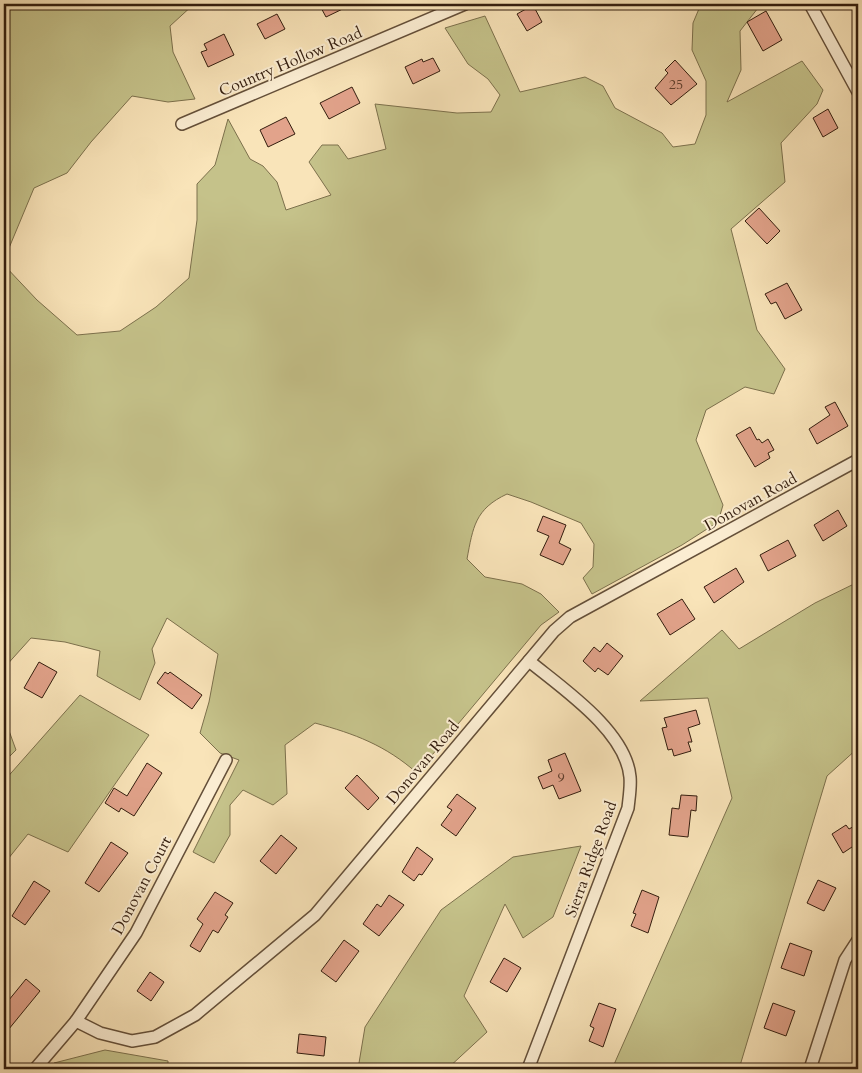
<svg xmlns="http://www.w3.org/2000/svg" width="862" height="1073" font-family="Cardo,serif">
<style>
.green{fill:#c5c28a;stroke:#7c704c}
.building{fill:#e2a38b;stroke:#331d0e}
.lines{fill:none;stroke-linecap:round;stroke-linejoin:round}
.street-casing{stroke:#644f39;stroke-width:14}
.street{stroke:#fbedd2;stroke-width:11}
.labels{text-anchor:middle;stroke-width:4;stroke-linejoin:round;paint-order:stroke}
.number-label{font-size:14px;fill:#5f3e2d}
.street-label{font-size:16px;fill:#331d0e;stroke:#fbedd2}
</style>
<rect width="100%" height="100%" fill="#f9e4b9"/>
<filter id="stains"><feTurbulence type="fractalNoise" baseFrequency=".004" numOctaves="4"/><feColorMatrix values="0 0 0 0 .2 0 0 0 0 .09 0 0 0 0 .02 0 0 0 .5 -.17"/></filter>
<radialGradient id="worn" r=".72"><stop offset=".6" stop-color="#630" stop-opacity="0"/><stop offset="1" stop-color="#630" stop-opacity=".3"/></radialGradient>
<g class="green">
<path d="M4,4H194L170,26L173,52L195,99L168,102L132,96L91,142L67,173L34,188L4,260Z"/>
<path d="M701,4H724L730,6L733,4H757L758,8L740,31L741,70L727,102L802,61L823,90L817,104L781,143L785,182L731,229L757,330L785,369L774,394L745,387L706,410L696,440L723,505L718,522L682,545L592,594L583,578L593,567L594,544L581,523L531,502L507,494C475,509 473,527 467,559L485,577L522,584L541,594L559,612L541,625L417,773C385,745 355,734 315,723L285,745L287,794L273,805L243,790L230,805V835L214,863L193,852L239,760L220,753L200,733L209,702L218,654L167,618L152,649L155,663L140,700L97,676L100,651L65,642L31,638L4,668V265L37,300L77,335L120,331L156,307L189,278L197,220V184L215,165L228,119L250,159L263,166L277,182L286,210L331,195L309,162L322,145H338L348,159L386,149L375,104L457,113L491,112L500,95L488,79L468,64L445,28L485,16L520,92L585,77L603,86L615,108L662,133L673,147L695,144L706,115V81L692,50L693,23Z"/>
<path d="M858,582V748L827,776L739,1069H612L732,798L708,698L640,701L722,630L739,649L815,603Z"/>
<path d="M80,695L149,735L68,852L28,834L4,864V781Z"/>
<path d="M4,717L16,750L4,762Z"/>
<path d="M581,846L553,917L523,938L505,904L464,996L487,1032L447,1069H358L365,1027L441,910L513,857Z"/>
<path d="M105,1050L168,1061V1069H49L54,1063Z"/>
</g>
<g class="building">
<path d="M319,4H353L326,17Z"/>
<path d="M533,5L542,22L527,31L517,14Z"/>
<path d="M766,11L782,40L763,51L747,22Z"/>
<path d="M277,14L285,29L265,39L257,24Z"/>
<path d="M224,34L234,55L208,67L201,52L207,50L204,44Z"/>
<path d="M433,58L440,71L413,84L405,67L422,59L423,62Z"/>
<path d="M675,60L697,84L671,105L655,88L668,73L665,70Z"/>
<path d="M352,87L360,103L329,119L320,103Z"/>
<path d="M828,109L838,128L823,137L813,118Z"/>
<path d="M286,117L295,134L268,147L260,130Z"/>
<path d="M759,208L780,231L767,244L745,221Z"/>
<path d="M787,283L802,310L785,319L776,302L771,304L765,294Z"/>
<path d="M835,402L848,426L817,444L809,429L830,415L825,407Z"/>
<path d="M750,427L757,440L759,439L762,443L768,439L774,450L768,453L770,458L755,467L736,435Z"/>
<path d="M838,510L847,526L823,541L814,525Z"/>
<path d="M543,516L566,525L559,543L571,549L563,565L540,555L549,536L537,531Z"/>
<path d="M788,540L796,556L768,571L760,555Z"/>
<path d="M736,568L744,582L714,603L704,587Z"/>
<path d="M682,599L695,619L670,635L657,614Z"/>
<path d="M607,643L623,656L608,675L598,668L595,672L583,661L594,647L600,652Z"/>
<path d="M39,662L57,672L42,698L24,688Z"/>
<path d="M165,672L168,674L170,672L202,695L192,709L157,683Z"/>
<path d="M696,710L700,724L688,728L692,742H688L691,751L674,756L672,749L668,750L662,728L667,727L664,718Z"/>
<path d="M565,753L581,791L559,799L553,785L543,789L538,777L552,771L548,760Z"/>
<path d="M147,763L162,773L134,816L121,808L119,812L105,803L114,788L127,796Z"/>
<path d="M357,775L379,798L368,810L345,788Z"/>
<path d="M457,794L476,808L456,836L441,825L452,810L447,807Z"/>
<path d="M681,795L697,796L696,811L691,810L688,837L669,835L672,808L679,809Z"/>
<path d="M858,824V843L843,853L832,834L846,825L849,829Z"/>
<path d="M281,835L297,848L276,874L260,861Z"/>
<path d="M111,842L128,853L99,892L85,883Z"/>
<path d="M417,847L433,859L422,875L419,874L414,881L402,872Z"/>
<path d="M818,880L836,888L824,911L807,903Z"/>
<path d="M34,881L50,891L25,925L12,916Z"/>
<path d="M642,890L659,897L648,933L631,926L636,914L633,913Z"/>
<path d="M215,892L233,903L225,915L228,917L218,933L213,930L200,952L190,946L203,924L197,919Z"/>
<path d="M389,895L404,905L379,936L363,924L377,904L381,907Z"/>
<path d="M344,940L359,951L336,982L321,971Z"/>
<path d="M790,943L812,951L804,976L781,968Z"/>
<path d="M504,958L521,968L507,992L490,982Z"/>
<path d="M150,972L164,982L151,1001L137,991Z"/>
<path d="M26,979L40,991L4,1035V1006Z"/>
<path d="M599,1003L616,1009L603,1047L589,1041L594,1028L590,1026Z"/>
<path d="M773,1003L795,1011L786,1036L764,1028Z"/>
<path d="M299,1034L326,1037L324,1056L297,1053Z"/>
</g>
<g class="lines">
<g class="street-casing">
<g id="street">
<path d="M810,4L858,92"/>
<path d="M182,124L465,4"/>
<path d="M76,1021L136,933L226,760"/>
<path d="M35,1069L76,1021L100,1033L132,1041L155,1037L195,1015L315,915L554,631L570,617L858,460"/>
<path d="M528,1069L628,808C629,798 631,787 630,777C626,731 562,688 529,661"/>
<path d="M810,1069L845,960L858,940"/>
</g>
</g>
<use href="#street" class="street"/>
</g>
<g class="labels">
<g class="number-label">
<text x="676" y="89">25</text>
<text x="561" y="782">9</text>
</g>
<g class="street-label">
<text transform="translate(290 61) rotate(-23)" y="6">Country Hollow Road</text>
<text transform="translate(750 501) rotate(-29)" y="6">Donovan Road</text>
<text transform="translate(422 762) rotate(-50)" y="6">Donovan Road</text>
<text transform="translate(590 859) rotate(-70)" y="6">Sierra Ridge Road</text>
<text transform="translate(141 885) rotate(-62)" y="6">Donovan Court</text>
</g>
</g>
<rect width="862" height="1073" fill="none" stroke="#f9e4b9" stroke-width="20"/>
<rect x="5" y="5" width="852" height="1063" fill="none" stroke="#331d0e" stroke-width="2.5"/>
<rect x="10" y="10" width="842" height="1053" fill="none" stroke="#331d0e"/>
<rect width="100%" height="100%" filter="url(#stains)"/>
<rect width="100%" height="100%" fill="url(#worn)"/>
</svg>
